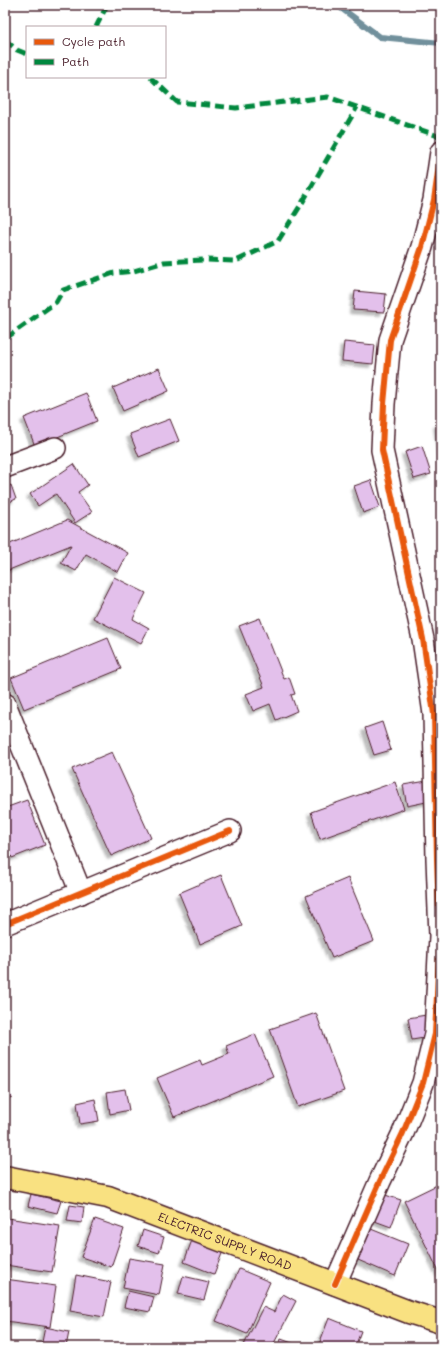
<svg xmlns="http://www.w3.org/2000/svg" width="446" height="1352" font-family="Mali,sans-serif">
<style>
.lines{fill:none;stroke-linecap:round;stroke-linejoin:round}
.stream{stroke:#71909c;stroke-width:6}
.building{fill:#e3c0eb;stroke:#4a1f2b;filter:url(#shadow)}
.street-casing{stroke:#4a1f2b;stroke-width:24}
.primary-casing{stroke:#4a1f2b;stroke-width:25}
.street{stroke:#fff;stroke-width:21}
.primary{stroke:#f9e181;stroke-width:22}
.quiet{stroke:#00873e;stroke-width:5;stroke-dasharray:10 5;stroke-linecap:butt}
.cycleway-casing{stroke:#fff;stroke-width:8}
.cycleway{stroke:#e8590c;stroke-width:6}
.labels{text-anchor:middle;stroke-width:3.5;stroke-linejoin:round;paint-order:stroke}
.street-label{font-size:12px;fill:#4a1f2b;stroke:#fff}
</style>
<defs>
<filter id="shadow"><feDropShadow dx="-3.5" dy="3.5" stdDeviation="1" flood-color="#0004"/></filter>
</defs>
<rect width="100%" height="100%" fill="#fff"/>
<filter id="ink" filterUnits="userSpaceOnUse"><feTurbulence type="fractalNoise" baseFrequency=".025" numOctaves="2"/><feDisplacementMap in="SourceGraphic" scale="8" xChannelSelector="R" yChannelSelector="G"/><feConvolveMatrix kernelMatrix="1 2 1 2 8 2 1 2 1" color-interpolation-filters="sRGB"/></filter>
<g filter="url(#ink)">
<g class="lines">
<path class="stream" d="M337,5L380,37L441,43"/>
</g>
<g class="building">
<path d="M355,291L386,294L384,312L353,310Z"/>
<path d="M344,342L375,345L373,364L342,361Z"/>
<path d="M159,368L169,391L123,411L113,388Z"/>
<path d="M86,393L97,421L35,446L24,418Z"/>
<path d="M170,419L179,441L139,457L130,434Z"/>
<path d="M437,424H441V451Z"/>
<path d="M422,446L431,474L414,479L405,452Z"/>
<path d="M74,464L88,485L78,492L92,512L75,523L56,494L38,506L30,494Z"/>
<path d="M371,480L380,507L363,513L354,486Z"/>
<path d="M11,485L16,499L5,504V487Z"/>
<path d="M67,520L128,553L118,572L86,554L76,571L61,563L71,545L9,570L5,569V546Z"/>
<path d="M114,577L146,593L133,619L149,628L141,643L93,618Z"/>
<path d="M260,618L284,679L289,677L295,694L291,695L297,711L276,720L270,704L253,711L246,694L264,687L239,626Z"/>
<path d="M108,638L121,669L24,709L11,678Z"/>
<path d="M382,722L391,750L374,755L365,728Z"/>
<path d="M112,752L151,838L111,856L72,769Z"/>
<path d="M427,781L431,801L407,806L403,785Z"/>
<path d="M395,782L404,809L320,839L311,812Z"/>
<path d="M27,800L45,845L12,858L5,840V808Z"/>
<path d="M221,875L242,926L200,944L179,893Z"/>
<path d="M348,878L374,941L332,958L306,896Z"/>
<path d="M316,1013L344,1091L298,1107L270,1029Z"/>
<path d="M426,1015L430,1037L412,1040L408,1018Z"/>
<path d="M255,1034L273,1076L174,1117L157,1078L200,1060L202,1065L229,1054L226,1046Z"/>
<path d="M125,1089L129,1110L110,1114L107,1092Z"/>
<path d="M5,1091L12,1097L5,1100Z"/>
<path d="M95,1099L99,1121L80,1124L77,1103Z"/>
<path d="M441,1183V1276L404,1201Z"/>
<path d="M31,1194L61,1201L57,1213L28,1206Z"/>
<path d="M382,1194L401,1200L391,1227L372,1220Z"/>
<path d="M70,1205L84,1207L82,1223L67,1221Z"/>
<path d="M7,1218L60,1226L52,1272L5,1265V1234Z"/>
<path d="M95,1219L124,1229L111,1267L81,1257Z"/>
<path d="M371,1229L408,1244L395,1276L358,1260Z"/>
<path d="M143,1230L164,1237L159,1253L138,1246Z"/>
<path d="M192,1240L223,1251L214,1274L184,1262Z"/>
<path d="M129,1258L165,1264L159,1295L123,1288Z"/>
<path d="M239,1269L270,1282L247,1334L216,1321Z"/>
<path d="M76,1275L111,1282L104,1317L70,1311Z"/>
<path d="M183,1276L209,1282L204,1300L178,1294Z"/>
<path d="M5,1279L56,1286L50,1327L5,1321Z"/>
<path d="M128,1291L154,1297L150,1312L124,1307Z"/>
<path d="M283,1294L296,1301L272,1347H243L263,1307L274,1312Z"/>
<path d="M329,1318L361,1331L355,1347H318Z"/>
<path d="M45,1327L69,1332L66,1347H41Z"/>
<path d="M281,1339L295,1344L294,1347H278Z"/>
</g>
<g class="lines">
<g class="street-casing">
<g id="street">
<path d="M5,467L55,448"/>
<path d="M5,704L81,893"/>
<path d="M5,924L230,831"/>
<path d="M335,1284L380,1181L403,1133L423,1083L435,1034L440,936L437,859L434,714L423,639L382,450L384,404L390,340L422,247L434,200L441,152"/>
</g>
</g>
<g class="primary-casing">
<g id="primary">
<path id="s1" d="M5,1177L108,1197L409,1312L441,1322"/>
</g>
</g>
<use href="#street" class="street"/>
<use href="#primary" class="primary"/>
<g class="quiet">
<path d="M96,27L107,5"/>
<path d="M5,40L17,50L27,54"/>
<path d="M150,77L177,102L236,108L293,101L328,97L441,137"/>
<path d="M5,336H9L56,302L63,290L114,273L134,271L164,262L205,260L236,261L278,241L302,203L357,107"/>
</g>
<g class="cycleway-casing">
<g id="cycleway">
<path d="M5,924L230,831"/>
<path d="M335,1284L380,1181L403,1133L423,1083L435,1034L440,936L437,859L434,714L423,639L382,450L384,404L390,340L422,247L434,200L441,152"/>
</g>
</g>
<use href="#cycleway" class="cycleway"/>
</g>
</g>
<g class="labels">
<g class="street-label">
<text dy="4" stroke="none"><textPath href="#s1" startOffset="230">ELECTRIC SUPPLY ROAD</textPath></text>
</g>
</g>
<rect width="446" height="1352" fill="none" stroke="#fff" stroke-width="20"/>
<rect x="10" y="10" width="426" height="1332" fill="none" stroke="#4a1f2b" stroke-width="1.5" filter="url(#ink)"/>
<rect x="26" y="26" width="140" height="52" fill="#ffffff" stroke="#b7a5aa"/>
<rect x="34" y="39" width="20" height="6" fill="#e8590c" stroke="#b7a5aa"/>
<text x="62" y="46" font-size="12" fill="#4a1f2b">Cycle path</text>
<rect x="34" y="59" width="20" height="6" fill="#00873e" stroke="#b7a5aa"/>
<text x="62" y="66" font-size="12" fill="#4a1f2b">Path</text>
</svg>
